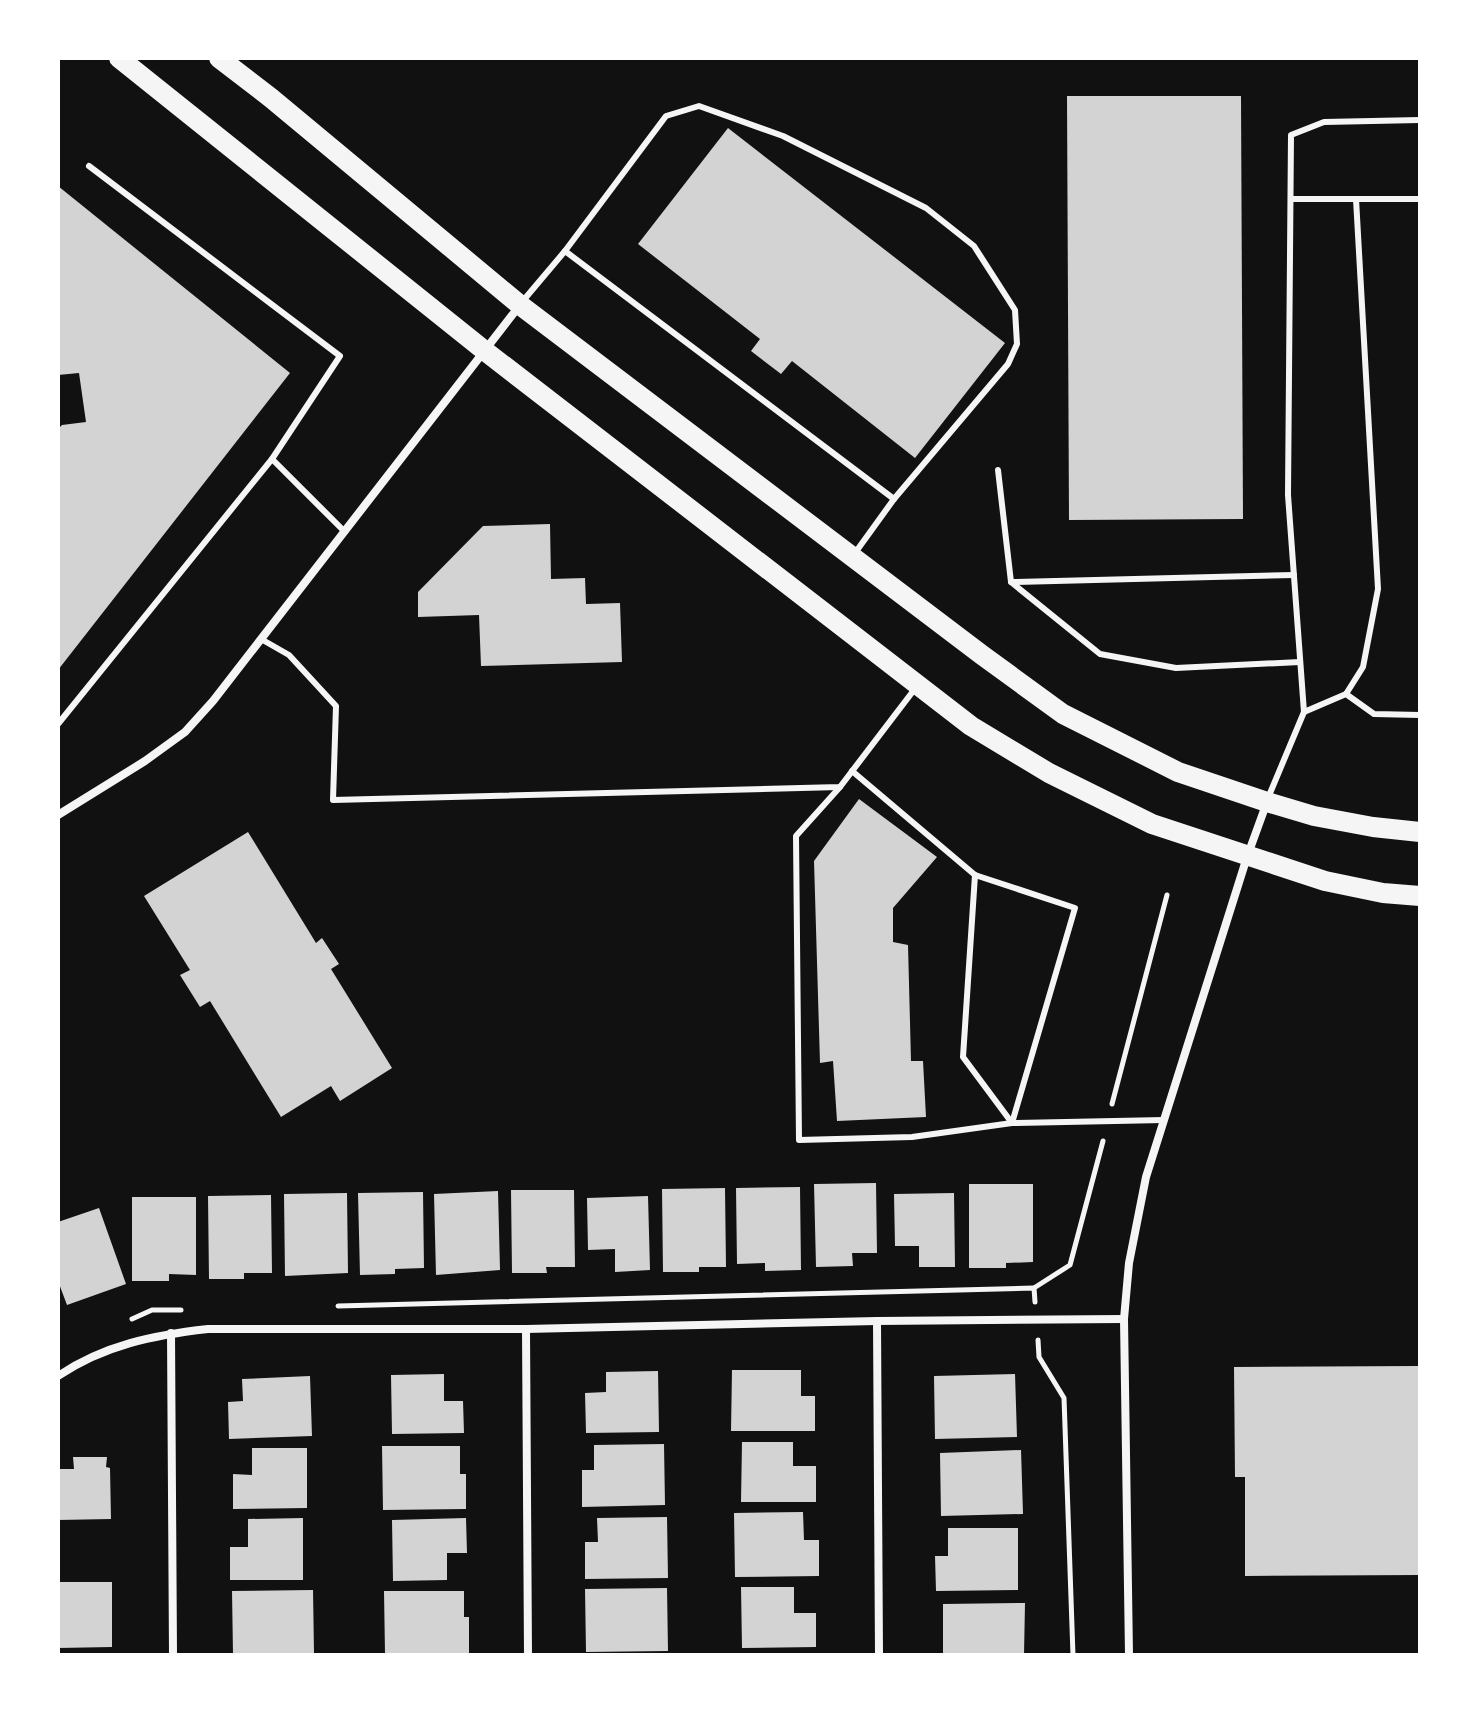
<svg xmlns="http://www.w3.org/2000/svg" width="1478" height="1713" font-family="Montserrat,sans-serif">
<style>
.building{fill:#d3d3d3}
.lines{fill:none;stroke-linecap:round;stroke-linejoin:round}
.path{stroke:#f5f5f5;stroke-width:5}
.service{stroke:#f5f5f5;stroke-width:6}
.minor{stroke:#f5f5f5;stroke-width:8}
.primary{stroke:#f5f5f5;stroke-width:20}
</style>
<rect width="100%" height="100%" fill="#111"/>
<g class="building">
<path d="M1067,96H1241L1243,519L1069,520Z"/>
<path d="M728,128L1005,343L915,458L792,361L781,374L751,351L760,339L638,244Z"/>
<path d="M58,186L290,373L58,670V429L62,425L86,422L79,373L58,375Z"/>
<path d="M550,524L551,579L585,578L586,604L620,603L622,662L481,666L479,615L418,617V592L483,526Z"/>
<path d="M859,799L937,857L893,908V942L908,945L911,1061H923L926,1117L837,1121L833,1061L820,1063L814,861Z"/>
<path d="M248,832L316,943L322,938L339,964L331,969L392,1068L340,1101L331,1086L281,1117L210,1001L200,1007L180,975L190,970L144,896Z"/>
<path d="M876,1183L877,1253H852L853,1266L816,1267L814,1184Z"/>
<path d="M969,1184H1033V1262L1006,1263V1268H969Z"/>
<path d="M800,1187L801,1270L765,1271V1263L737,1264L736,1188Z"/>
<path d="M725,1188L726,1267H699V1272H663L662,1189Z"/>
<path d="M511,1190H574L575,1267H546L547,1273H512Z"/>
<path d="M498,1191L500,1270L436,1275L434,1194Z"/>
<path d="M423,1192L424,1268L395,1269V1274L360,1275L358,1193Z"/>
<path d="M347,1193L348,1273L285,1276L284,1194Z"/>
<path d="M954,1193L955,1267H919V1246H895L894,1194Z"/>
<path d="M271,1195L272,1273H244V1279H209L208,1196Z"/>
<path d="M648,1196L650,1270L615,1272V1249L588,1250L587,1198Z"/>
<path d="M132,1197H196V1275L169,1274V1281H132Z"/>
<path d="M99,1208L126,1284L67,1305L58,1281V1222Z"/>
<path d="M1420,1366V1575L1245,1576V1477H1235L1234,1367Z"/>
<path d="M732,1370H801V1396H815V1431H731Z"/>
<path d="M658,1371L659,1432L586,1433L585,1393L606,1392V1372Z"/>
<path d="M444,1374V1401H463L464,1433L392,1434L391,1375Z"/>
<path d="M1015,1374L1017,1437L935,1439L934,1376Z"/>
<path d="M310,1376L312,1436L229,1439L228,1402L243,1401L242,1379Z"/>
<path d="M742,1442H793V1466H816V1502H741Z"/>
<path d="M664,1444L665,1505L582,1507V1470H594V1445Z"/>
<path d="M382,1446H460V1474H466V1509L383,1510Z"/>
<path d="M252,1448H307V1508L233,1509V1474L252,1475Z"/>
<path d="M1021,1450L1023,1514L941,1516L940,1453Z"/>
<path d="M73,1457H107L106,1467L110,1468L111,1519L58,1520V1469H74Z"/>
<path d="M803,1512L804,1540H819V1576L735,1577L734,1513Z"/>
<path d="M667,1517L668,1578L585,1579V1542H598L597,1518Z"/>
<path d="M303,1518V1580H230V1547H248V1519Z"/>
<path d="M466,1518L467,1553H447V1580L393,1581L392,1520Z"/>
<path d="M948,1528H1018V1590L936,1591L935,1556H948Z"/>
<path d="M58,1582H112V1647L58,1648Z"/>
<path d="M741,1587H794V1613H816V1647L742,1648Z"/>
<path d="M667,1588L668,1651L586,1652L585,1589Z"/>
<path d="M313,1590L314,1654H233L232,1591Z"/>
<path d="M384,1591H464V1617H469V1654H385Z"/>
<path d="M1025,1603L1024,1655H943V1604Z"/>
</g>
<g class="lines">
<g class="path">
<path d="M1112,1104L1167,895"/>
<path d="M1034,1288L1070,1265L1103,1141"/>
<path d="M338,1306L1034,1288L1035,1302"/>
<path d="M132,1319L152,1310H181"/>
<path d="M1038,1340L1039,1357L1064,1398L1073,1655"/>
</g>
<g class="service">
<path d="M89,166L340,356L272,459"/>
<path d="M1291,199H1420"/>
<path d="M565,251L666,116L699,106L783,136L926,208L974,246L1015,310L1017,344L1008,364L894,499"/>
<path d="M522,302L565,251L894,499L855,553"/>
<path d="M998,470L1011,582L1100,654L1176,668L1300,662"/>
<path d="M1011,582L1294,575"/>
<path d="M261,639L289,655L336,706L333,800L840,787L917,686"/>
<path d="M1346,694L1363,667L1378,589L1356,199"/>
<path d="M1304,712L1288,495L1291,135L1324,122L1420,120"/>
<path d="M58,724L272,459L345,532"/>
<path d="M852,771L975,875L1075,908L1012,1123L1164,1120"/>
<path d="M840,787L796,836L799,1140L912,1137L1012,1123L963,1057L975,875"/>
<path d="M1268,798L1304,712L1346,694L1374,714L1420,715"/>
</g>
<g class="minor">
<path d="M58,815L145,761L185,732L213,701L520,305"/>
<path d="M877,1321L879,1655"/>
<path d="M526,1329L528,1655"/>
<path d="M171,1333L173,1655"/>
<path d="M58,1376C104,1345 154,1335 208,1329H526L877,1321L1124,1319"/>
<path d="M1129,1655L1124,1319L1129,1263L1146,1177L1247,857L1267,802"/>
</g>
<g class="primary">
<path d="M119,58L485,351L971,726L1049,773L1152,824L1325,881L1383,893L1420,896"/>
<path d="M219,58L271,98L520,305L982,655L1063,714L1178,772L1267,802L1314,816L1373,827L1420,832"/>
</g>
</g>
<rect width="1478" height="1713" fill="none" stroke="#ffffff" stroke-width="120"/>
</svg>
